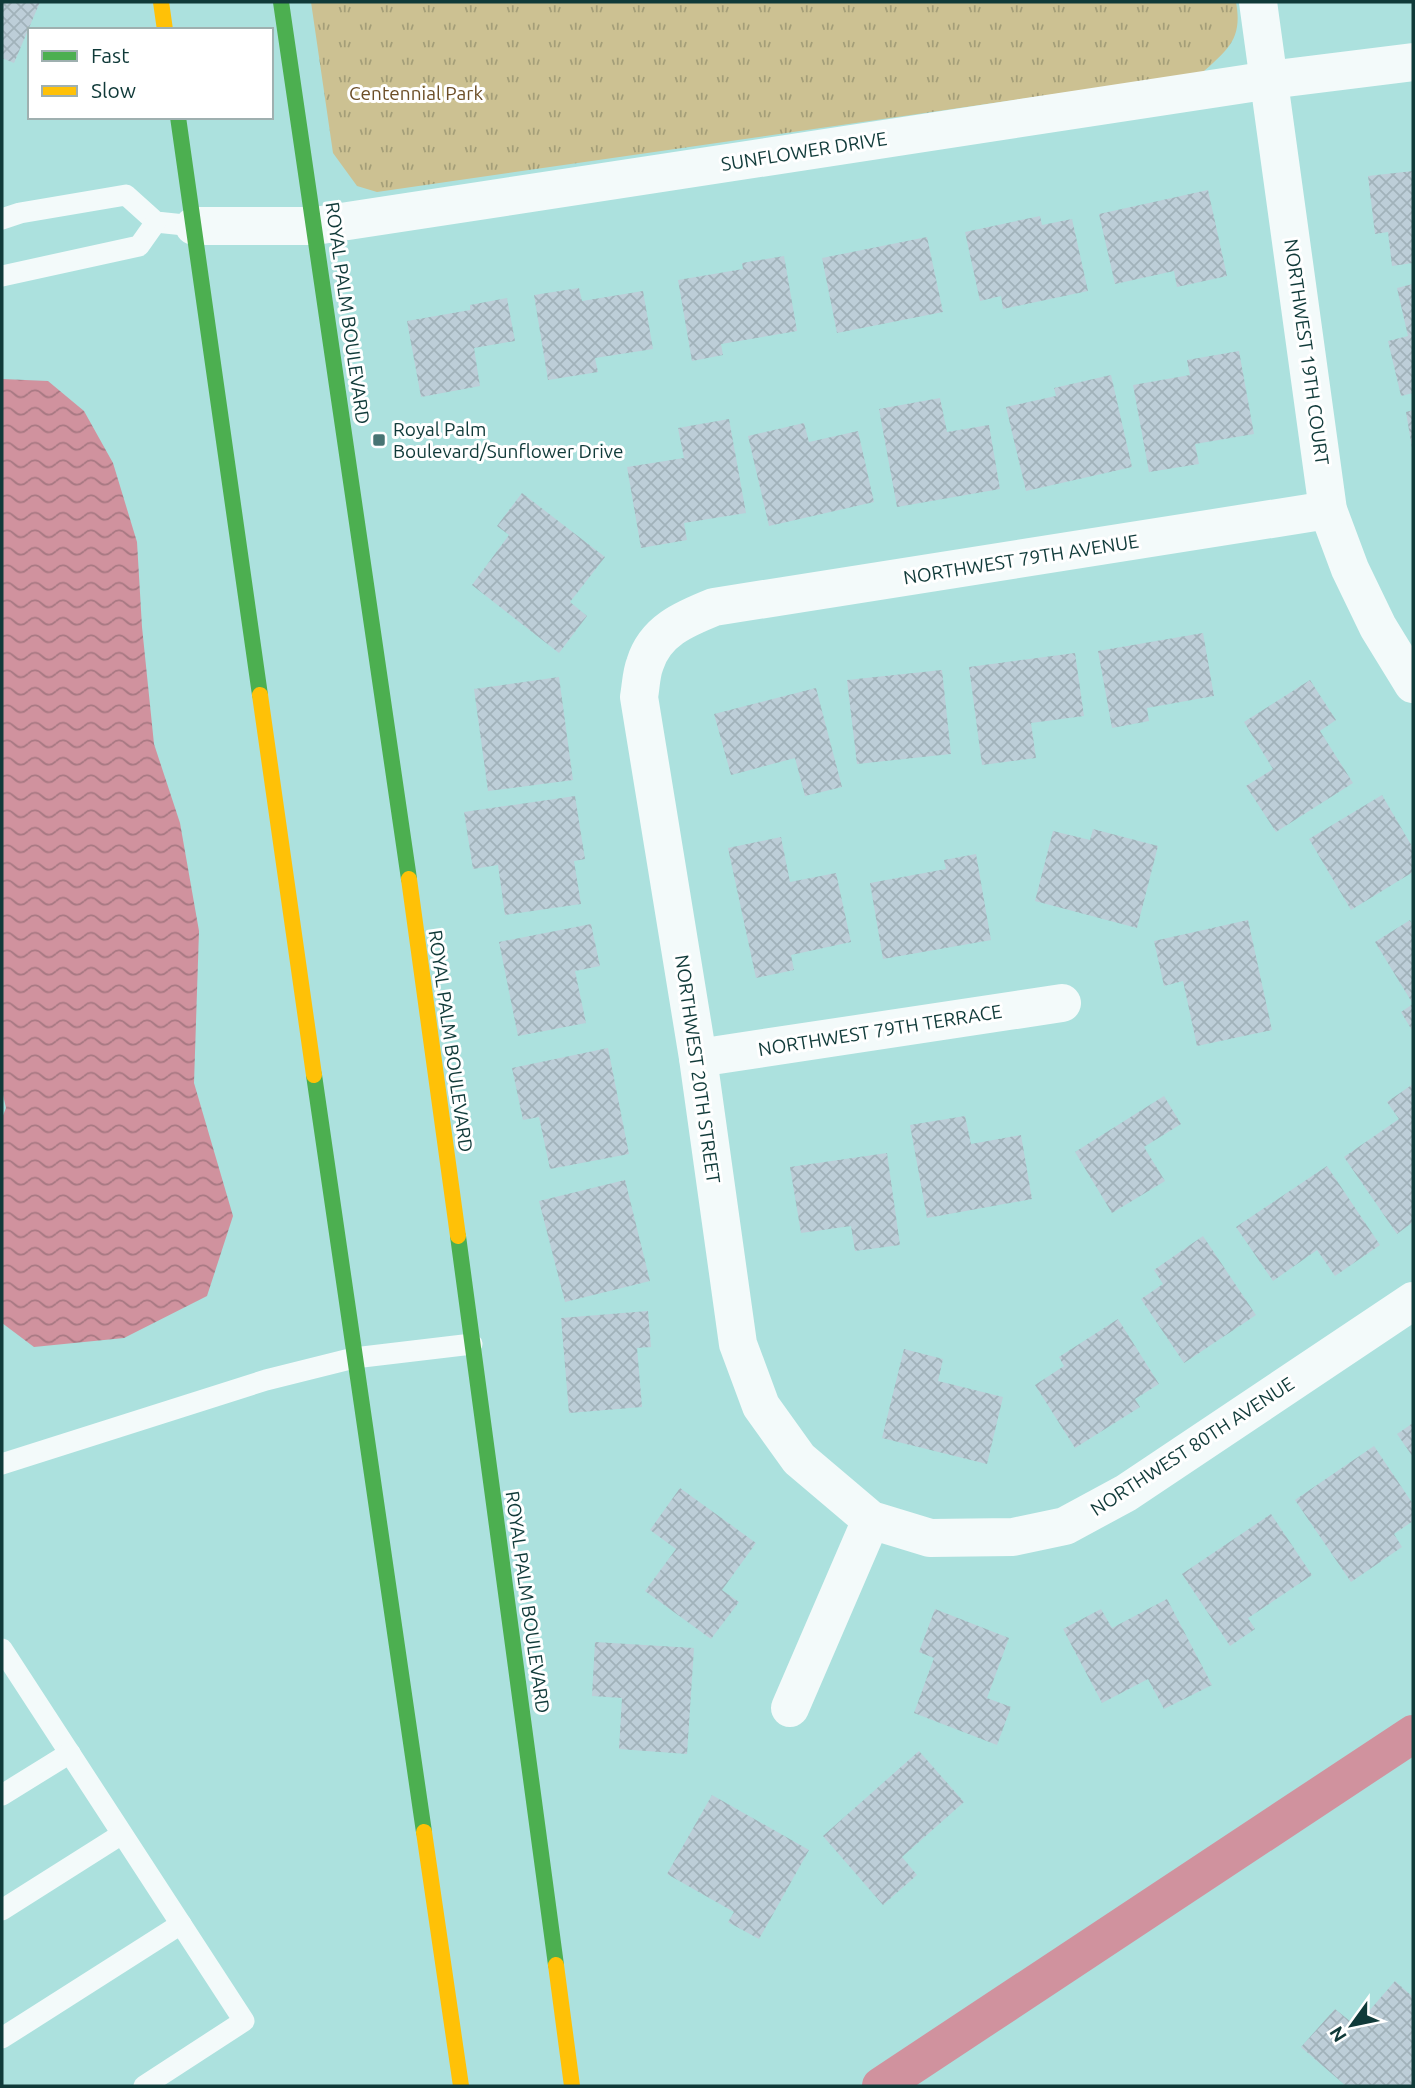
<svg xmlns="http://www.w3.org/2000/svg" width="1415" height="2088" font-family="Ubuntu,sans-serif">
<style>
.grass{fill:url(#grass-tufts)}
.water{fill:url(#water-waves)}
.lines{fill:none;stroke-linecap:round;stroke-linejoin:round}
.canal{stroke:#d0929e;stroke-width:38}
.building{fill:url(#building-cross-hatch)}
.lane{stroke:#f3fafa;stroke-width:21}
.street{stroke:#f3fafa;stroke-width:38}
.fast{stroke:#4caf50;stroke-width:16}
.slow{stroke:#ffc107;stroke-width:16}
.poi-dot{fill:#477473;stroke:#fff;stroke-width:2.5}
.labels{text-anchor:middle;stroke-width:6;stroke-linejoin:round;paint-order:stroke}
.park-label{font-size:19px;fill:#6b4d26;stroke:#fff}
.street-label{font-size:19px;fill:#103a39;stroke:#fff}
.poi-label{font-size:19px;fill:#103a39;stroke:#fff;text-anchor:start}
</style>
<defs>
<pattern id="grass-tufts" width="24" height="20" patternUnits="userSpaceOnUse" patternTransform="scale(1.75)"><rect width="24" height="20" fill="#ccc192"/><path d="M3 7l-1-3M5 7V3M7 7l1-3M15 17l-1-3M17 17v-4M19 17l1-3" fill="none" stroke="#a49e78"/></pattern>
<pattern id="water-waves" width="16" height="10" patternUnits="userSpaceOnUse" patternTransform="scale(1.75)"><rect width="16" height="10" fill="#d0929e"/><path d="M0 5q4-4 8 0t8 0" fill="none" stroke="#a77882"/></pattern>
<pattern id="building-cross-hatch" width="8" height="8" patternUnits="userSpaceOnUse" patternTransform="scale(1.75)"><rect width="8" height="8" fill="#bdced8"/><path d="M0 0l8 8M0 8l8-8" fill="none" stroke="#a1b2ba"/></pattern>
</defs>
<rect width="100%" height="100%" fill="#ace1de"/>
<path class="grass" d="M311,2H1236C1243,40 1227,50 1202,73L377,192L357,186L333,153Z"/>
<path class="water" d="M2,379L48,381L84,411L113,463L137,542L142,627L154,744L180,823L199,931L194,1083L233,1216L207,1296L124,1338L34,1347L2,1323V1118L6,1108L2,1090Z"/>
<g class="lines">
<path class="canal" d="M881,2086L1413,1734"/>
</g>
<g class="building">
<path d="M2,2H40L14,63L2,58Z"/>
<path d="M1413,171V263L1392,266L1388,232L1375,234L1368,176Z"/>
<path d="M1208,190L1227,276L1177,287L1174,271L1115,284L1099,214Z"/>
<path d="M1040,216L1042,225L1072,219L1088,291L1003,309L1001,296L980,301L965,232Z"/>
<path d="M927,237L943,312L837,333L822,258Z"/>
<path d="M784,256L797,331L721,344L723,355L692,361L678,280L743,269L742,263Z"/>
<path d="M1413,284V393L1401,396L1388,341L1408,336L1397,288Z"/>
<path d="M579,288L582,301L643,291L653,349L595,358L598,372L548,380L534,295Z"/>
<path d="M507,298L515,341L474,348L480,386L421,397L407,321L470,310V305Z"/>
<path d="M1239,351L1254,434L1195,444L1199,464L1149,472L1133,385L1190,375L1187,360Z"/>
<path d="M1111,375L1132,467L1026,491L1006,407L1056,396L1054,388Z"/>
<path d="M940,398L947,432L989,425L1000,489L897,507L879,409Z"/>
<path d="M1413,410V448H1412L1406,412Z"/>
<path d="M729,419L746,513L684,523L687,540L641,548L627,467L684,458L678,428Z"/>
<path d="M804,423L809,442L858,431L874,502L769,526L748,436Z"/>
<path d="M522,493L605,557L570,602L587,616L559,653L472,585L509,535L497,526Z"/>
<path d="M1203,633L1214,696L1147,708L1149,721L1112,728L1098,651Z"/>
<path d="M1075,653L1084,716L1031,723L1036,758L982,765L969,667Z"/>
<path d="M942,670L951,754L857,764L847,680Z"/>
<path d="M559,677L573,780L488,791L474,689Z"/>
<path d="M1310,680L1336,720L1320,731L1353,783L1276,832L1246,786L1273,769L1244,722Z"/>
<path d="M816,688L842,787L805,796L795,758L731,775L714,714Z"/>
<path d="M1382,795L1413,848V872L1351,910L1309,839Z"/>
<path d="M575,796L585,859L574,861L581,904L505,915L498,865L473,869L464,812Z"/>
<path d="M1093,829L1158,846L1137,928L1035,901L1053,831L1090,840Z"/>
<path d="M781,837L790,882L836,873L851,942L791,955L794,970L756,978L728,848Z"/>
<path d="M976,854L991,940L883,959L870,883L946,869L944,860Z"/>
<path d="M1248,920L1272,1030L1197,1046L1183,981L1164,986L1154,941Z"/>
<path d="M1410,920L1413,926V1032L1401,1012L1413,1004L1375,942Z"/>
<path d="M591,924L600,966L575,971L586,1023L518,1036L499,942Z"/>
<path d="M608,1048L629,1154L550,1169L539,1117L523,1120L512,1068Z"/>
<path d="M1413,1084V1222L1397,1234L1344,1157L1399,1119L1387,1102Z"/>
<path d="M1164,1096L1181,1124L1144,1147L1165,1181L1112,1213L1075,1152Z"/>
<path d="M965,1116L971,1144L1021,1135L1032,1199L927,1218L910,1125Z"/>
<path d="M887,1153L900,1245L855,1251L851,1226L801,1233L790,1167Z"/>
<path d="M1327,1166L1380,1245L1335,1276L1317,1250L1273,1281L1236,1227Z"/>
<path d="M625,1180L650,1281L565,1302L539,1201Z"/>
<path d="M1203,1236L1256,1315L1184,1363L1141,1299L1163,1284L1154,1270Z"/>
<path d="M648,1311L651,1347L637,1348L642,1407L569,1413L561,1318Z"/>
<path d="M1118,1319L1159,1384L1135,1399L1140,1407L1075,1448L1035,1385L1064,1366L1059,1357Z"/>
<path d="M904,1349L943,1359L938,1381L1003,1397L987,1464L882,1438Z"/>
<path d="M1413,1423V1457L1397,1434Z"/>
<path d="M1374,1446L1413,1504V1521L1394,1534L1402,1547L1351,1582L1295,1500Z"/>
<path d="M680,1488L756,1543L722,1590L739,1602L711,1639L645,1591L676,1549L650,1530Z"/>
<path d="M1271,1514L1312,1575L1248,1618L1255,1629L1230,1646L1182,1574Z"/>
<path d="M1167,1599L1212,1685L1164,1709L1148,1679L1102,1703L1063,1629L1101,1609L1112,1628Z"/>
<path d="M935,1609L1009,1638L987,1698L1011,1707L997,1745L914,1713L934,1658L919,1652Z"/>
<path d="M595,1642L694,1648L687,1754L619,1749L622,1698L592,1696Z"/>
<path d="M919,1751L964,1802L902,1857L917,1875L883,1905L823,1836Z"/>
<path d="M712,1795L809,1850L759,1939L728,1922L734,1912L667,1874Z"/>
<path d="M1395,1981L1413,1997V2084L1411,2086H1346L1301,2047L1335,2009L1356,2026Z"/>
</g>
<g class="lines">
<g class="lane">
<path d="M2,219L20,213L126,195L156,222L194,226"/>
<path d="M2,276L139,246L156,222"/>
<path d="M2,1464L266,1380L354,1358L472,1344"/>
<path d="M2,1649L244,2021L144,2086"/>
<path d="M2,1795L70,1753"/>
<path d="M2,1910L122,1834"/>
<path d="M2,2038L181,1924"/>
</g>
<g class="street">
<path d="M1258,2L1328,510L1350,569L1378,627L1413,684"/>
<path d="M194,226H315L1270,80L1413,62"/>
<path d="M1328,510L714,607C684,619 655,631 645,664C641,674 641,686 639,697L698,1058L738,1344L761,1406L799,1459L871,1520L930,1538L1013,1537L1065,1526L1126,1493L1413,1301"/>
<path d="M698,1058L1062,1003"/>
<path d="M790,1708L871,1520"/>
</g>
<g class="fast">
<path d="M281,2L409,879"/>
<path d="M178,117L260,695"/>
<path d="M314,1075L424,1832"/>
<path d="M458,1236L556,1965"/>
</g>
<g class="slow">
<path d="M161,2L165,30"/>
<path d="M260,695L314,1075"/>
<path d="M409,879L458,1236"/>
<path d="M424,1832L461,2086"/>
<path d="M556,1965L572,2086"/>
</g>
</g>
<rect class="poi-dot" x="372" y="433" width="14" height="14" rx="3.5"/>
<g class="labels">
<g class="park-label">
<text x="416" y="100">Centennial Park</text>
</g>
<g class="street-label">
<text transform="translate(804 151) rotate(-9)" y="7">SUNFLOWER DRIVE</text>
<text transform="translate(348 313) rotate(82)" y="7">ROYAL PALM BOULEVARD</text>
<text transform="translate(1307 352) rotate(82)" y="7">NORTHWEST 19TH COURT</text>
<text transform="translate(1021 559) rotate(-9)" y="7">NORTHWEST 79TH AVENUE</text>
<text transform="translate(880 1030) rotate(-9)" y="7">NORTHWEST 79TH TERRACE</text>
<text transform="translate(451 1041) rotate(82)" y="7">ROYAL PALM BOULEVARD</text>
<text transform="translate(698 1069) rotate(82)" y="7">NORTHWEST 20TH STREET</text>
<text transform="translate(1192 1446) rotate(-33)" y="7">NORTHWEST 80TH AVENUE</text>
<text transform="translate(528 1602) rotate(82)" y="7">ROYAL PALM BOULEVARD</text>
</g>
<g class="poi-label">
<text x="393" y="436">Royal Palm<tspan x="393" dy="22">Boulevard/Sunflower Drive</tspan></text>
</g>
</g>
<rect width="1415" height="2088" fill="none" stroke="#103a39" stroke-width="7"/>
<rect x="28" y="28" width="245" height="91" fill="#ffffff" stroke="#9fb0b0" stroke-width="2"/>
<rect x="42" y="51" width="35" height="10" fill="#4caf50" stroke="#9fb0b0" stroke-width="2"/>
<text x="91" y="63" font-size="21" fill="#103a39">Fast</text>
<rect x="42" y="86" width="35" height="10" fill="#ffc107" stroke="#9fb0b0" stroke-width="2"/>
<text x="91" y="98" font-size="21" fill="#103a39">Slow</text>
<g transform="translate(1352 2025) rotate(237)" stroke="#ffffff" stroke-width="5" paint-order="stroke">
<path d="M0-5L12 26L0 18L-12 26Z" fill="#103a39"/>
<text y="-10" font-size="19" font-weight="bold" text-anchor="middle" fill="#103a39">N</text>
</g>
</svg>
